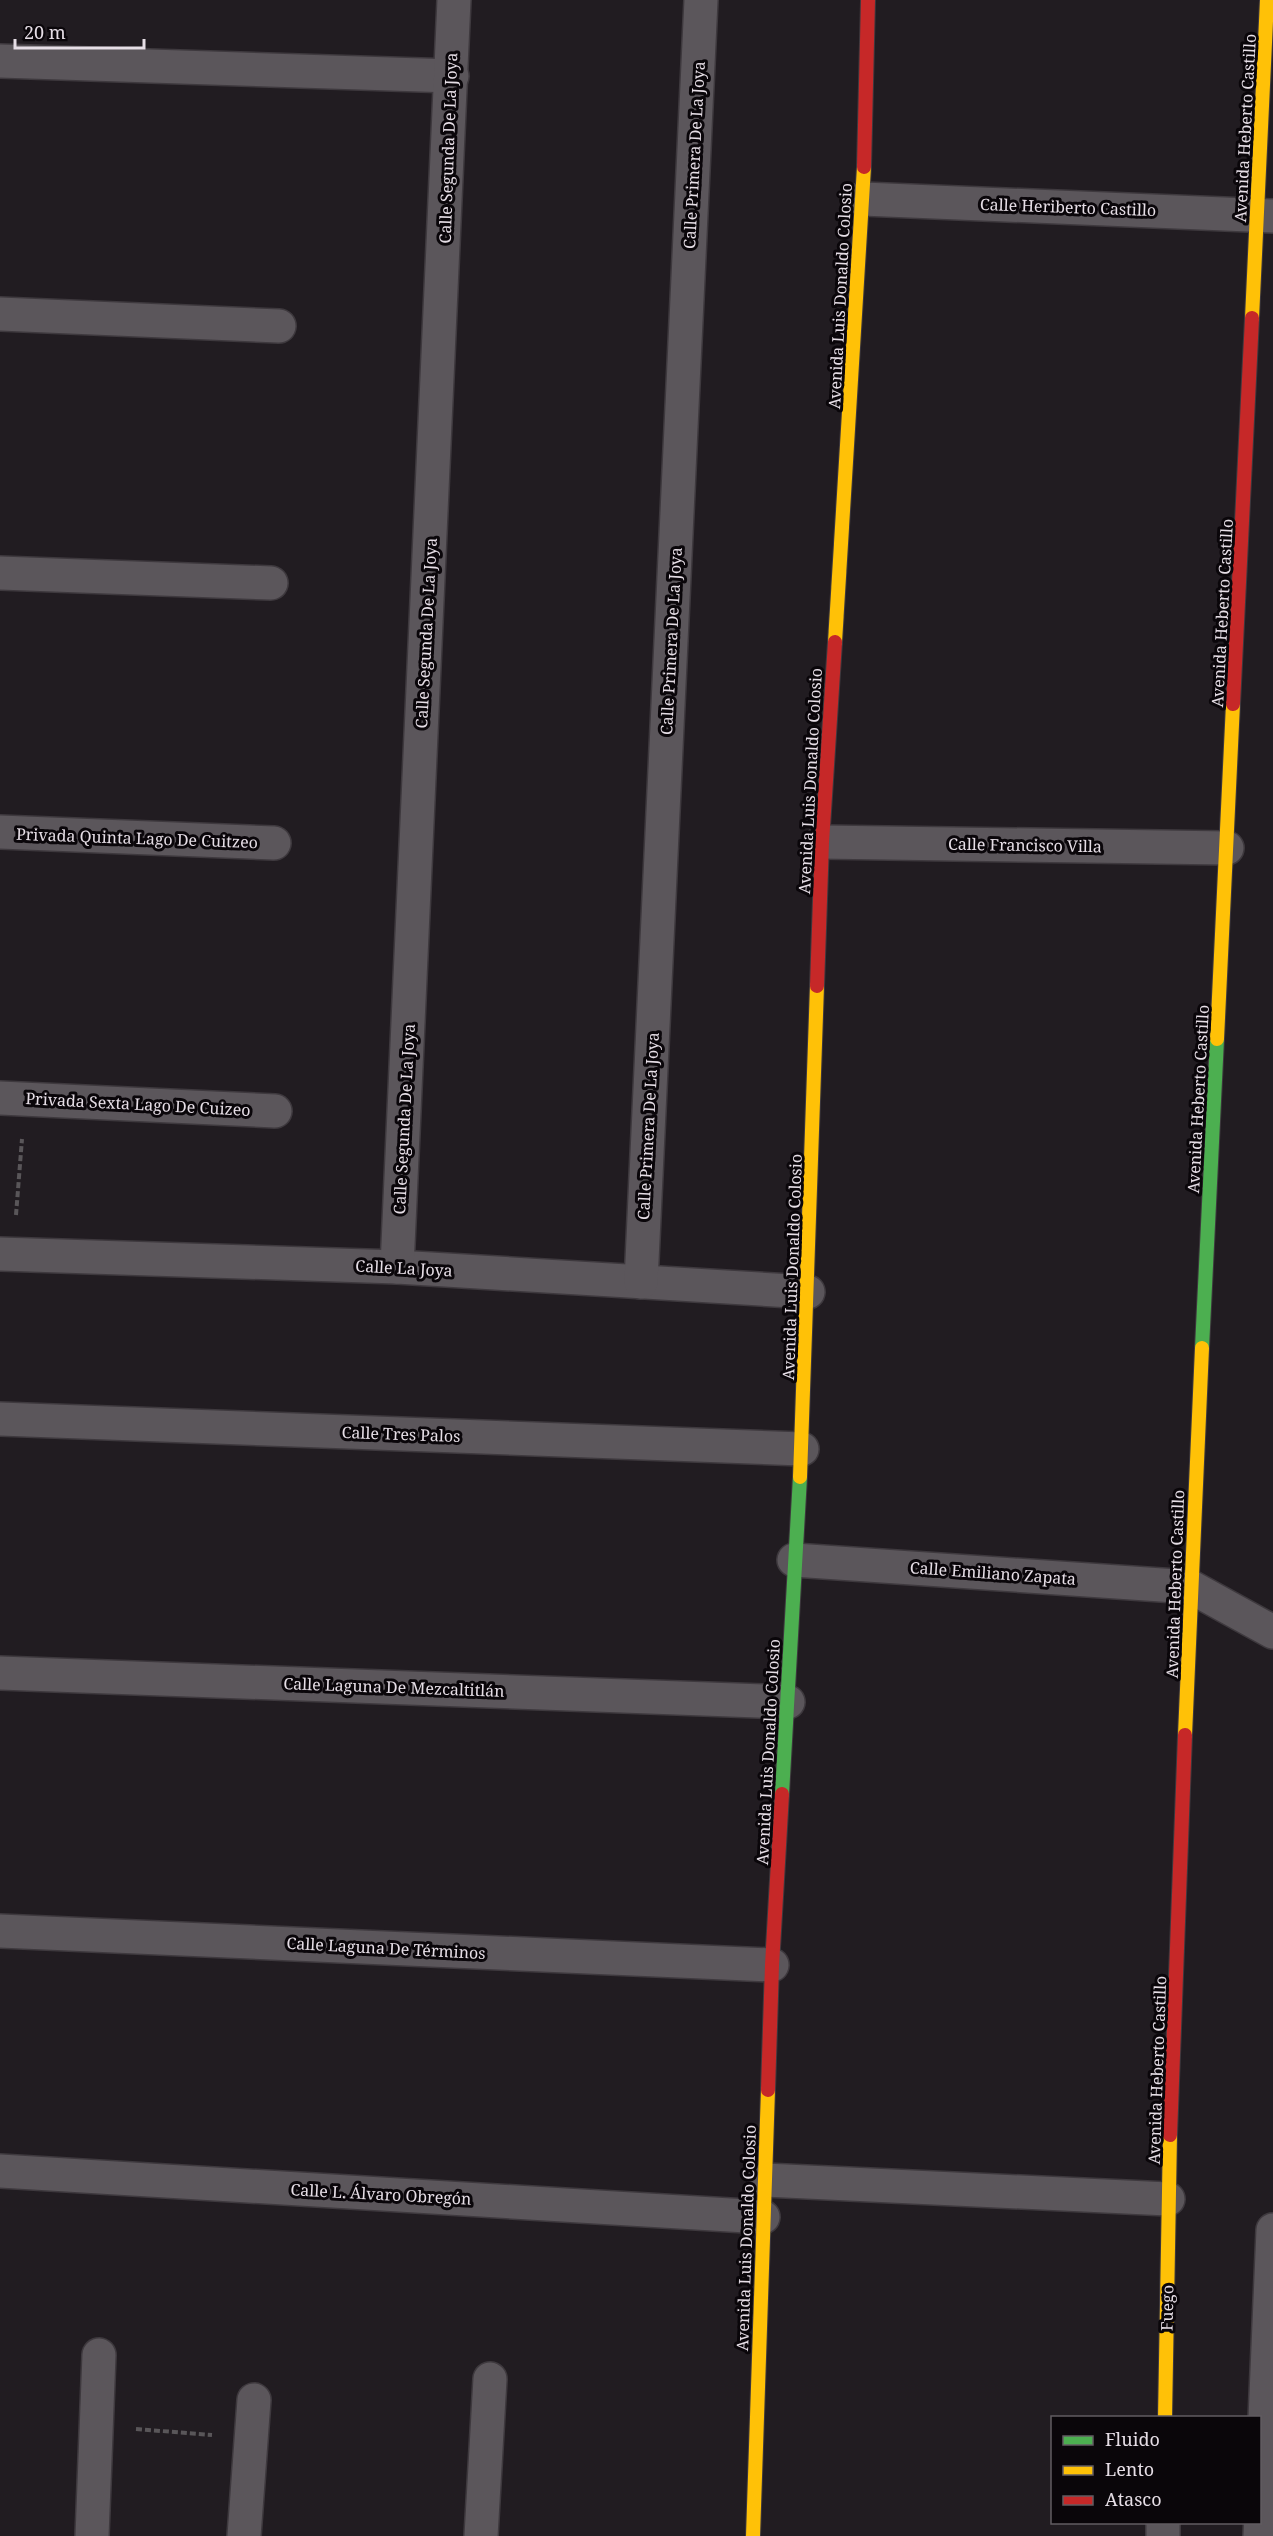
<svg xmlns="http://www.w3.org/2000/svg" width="1273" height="2536" font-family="'Noto Serif',serif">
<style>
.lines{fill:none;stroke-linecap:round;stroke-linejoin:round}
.street-casing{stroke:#3e393e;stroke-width:36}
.fast-casing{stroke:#3e393e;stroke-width:16}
.slow-casing{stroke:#3e393e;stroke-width:16}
.jam-casing{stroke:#3e393e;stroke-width:16}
.path{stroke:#595659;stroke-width:4;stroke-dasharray:6 3;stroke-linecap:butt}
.street{stroke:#5b565b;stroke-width:33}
.fast{stroke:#4caf50;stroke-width:14}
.slow{stroke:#ffc107;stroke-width:14}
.jam{stroke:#c62828;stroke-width:14}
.labels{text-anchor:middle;stroke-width:6;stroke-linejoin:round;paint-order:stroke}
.street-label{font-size:16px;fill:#e6dee6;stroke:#0a060a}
</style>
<rect width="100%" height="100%" fill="#211c21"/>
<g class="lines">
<g class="street-casing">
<g id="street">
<path d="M0,61L452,76"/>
<path d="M863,199L1273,216"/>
<path d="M0,314L279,326"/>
<path d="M0,573L271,583"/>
<path d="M0,832L274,843"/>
<path d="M822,842L1227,848"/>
<path d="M0,1098L275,1111"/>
<path d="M0,1254L397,1267L808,1292"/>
<path d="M397,1267L454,0"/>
<path d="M641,1282L701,0"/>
<path d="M0,1419L802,1449"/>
<path d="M794,1560L1191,1587L1273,1632"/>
<path d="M0,1673L788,1702"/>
<path d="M0,1931L772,1965"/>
<path d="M0,2171L763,2217"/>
<path d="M765,2180L1168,2199"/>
<path d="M92,2536L99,2355"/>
<path d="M244,2536L254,2400"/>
<path d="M481,2536L490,2379"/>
<path d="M1163,2536V2522"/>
<path d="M1260,2536L1273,2230"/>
</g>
</g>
<g class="fast-casing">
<g id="fast">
<path d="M1202,1348L1217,1039"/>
<path d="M782,1794L800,1477"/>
</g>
</g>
<g class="slow-casing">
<g id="slow">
<path d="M1252,318L1267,0"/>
<path d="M835,642L864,167"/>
<path d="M1217,1039L1233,704"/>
<path d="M800,1477L817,986"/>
<path d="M1185,1735L1202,1348"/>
<path d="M1165,2418L1170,2135"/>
<path d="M753,2536L768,2090"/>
</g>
</g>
<g class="jam-casing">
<g id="jam">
<path d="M864,167L868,0"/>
<path d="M1233,704L1252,318"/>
<path d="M817,986L822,842L835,642"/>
<path d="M768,2090L772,1965L782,1794"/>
<path d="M1170,2135L1185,1735"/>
</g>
</g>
<g class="path">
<path d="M16,1215L22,1139"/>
<path d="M136,2429L212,2435"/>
</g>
<use href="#street" class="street"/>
<use href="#fast" class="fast"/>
<use href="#slow" class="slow"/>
<use href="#jam" class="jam"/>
</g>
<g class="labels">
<g class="street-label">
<text transform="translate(1245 128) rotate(-87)" y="6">Avenida Heberto Castillo</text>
<text transform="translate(448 148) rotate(-88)" y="6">Calle Segunda De La Joya</text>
<text transform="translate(694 155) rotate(-87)" y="6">Calle Primera De La Joya</text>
<text transform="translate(1068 207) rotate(2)" y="6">Calle Heriberto Castillo</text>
<text transform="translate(840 296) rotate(-87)" y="6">Avenida Luis Donaldo Colosio</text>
<text transform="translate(1222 613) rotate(-87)" y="6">Avenida Heberto Castillo</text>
<text transform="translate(426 633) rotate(-87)" y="6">Calle Segunda De La Joya</text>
<text transform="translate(671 641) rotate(-87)" y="6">Calle Primera De La Joya</text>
<text transform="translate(810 781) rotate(-87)" y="6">Avenida Luis Donaldo Colosio</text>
<text transform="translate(137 838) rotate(2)" y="6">Privada Quinta Lago De Cuitzeo</text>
<text transform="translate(1025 845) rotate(1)" y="6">Calle Francisco Villa</text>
<text transform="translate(1198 1099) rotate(-87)" y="6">Avenida Heberto Castillo</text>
<text transform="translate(138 1104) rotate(3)" y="6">Privada Sexta Lago De Cuizeo</text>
<text transform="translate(404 1119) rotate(-87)" y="6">Calle Segunda De La Joya</text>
<text transform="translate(648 1126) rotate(-87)" y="6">Calle Primera De La Joya</text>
<text transform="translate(792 1267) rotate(-88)" y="6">Avenida Luis Donaldo Colosio</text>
<text transform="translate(404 1268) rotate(3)" y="6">Calle La Joya</text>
<text transform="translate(401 1434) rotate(2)" y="6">Calle Tres Palos</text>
<text transform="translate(993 1573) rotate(4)" y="6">Calle Emiliano Zapata</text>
<text transform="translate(1175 1584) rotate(-88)" y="6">Avenida Heberto Castillo</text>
<text transform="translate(394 1687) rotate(2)" y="6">Calle Laguna De Mezcaltitlán</text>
<text transform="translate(768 1752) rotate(-87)" y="6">Avenida Luis Donaldo Colosio</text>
<text transform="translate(386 1948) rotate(3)" y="6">Calle Laguna De Términos</text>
<text transform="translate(1157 2070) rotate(-88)" y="6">Avenida Heberto Castillo</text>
<text transform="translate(381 2194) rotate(3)" y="6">Calle L. Álvaro Obregón</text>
<text transform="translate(746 2238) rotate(-88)" y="6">Avenida Luis Donaldo Colosio</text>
<text transform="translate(1167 2308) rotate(-89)" y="6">Fuego</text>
</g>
</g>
<rect x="1051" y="2416" width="210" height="108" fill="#0a060a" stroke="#625c62" stroke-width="1.5"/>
<rect x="1063" y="2436" width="30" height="9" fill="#4caf50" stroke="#625c62" stroke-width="1.5"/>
<text x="1105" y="2446" font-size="18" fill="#e6dee6">Fluido</text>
<rect x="1063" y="2466" width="30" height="9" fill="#ffc107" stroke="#625c62" stroke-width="1.5"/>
<text x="1105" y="2476" font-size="18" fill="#e6dee6">Lento</text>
<rect x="1063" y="2496" width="30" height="9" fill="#c62828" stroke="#625c62" stroke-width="1.5"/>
<text x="1105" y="2506" font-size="18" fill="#e6dee6">Atasco</text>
<path d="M15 39v9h129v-9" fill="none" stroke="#e6dee6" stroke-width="3"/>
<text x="24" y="39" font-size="18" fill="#e6dee6" stroke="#0a060a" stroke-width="4.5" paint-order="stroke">20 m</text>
</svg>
